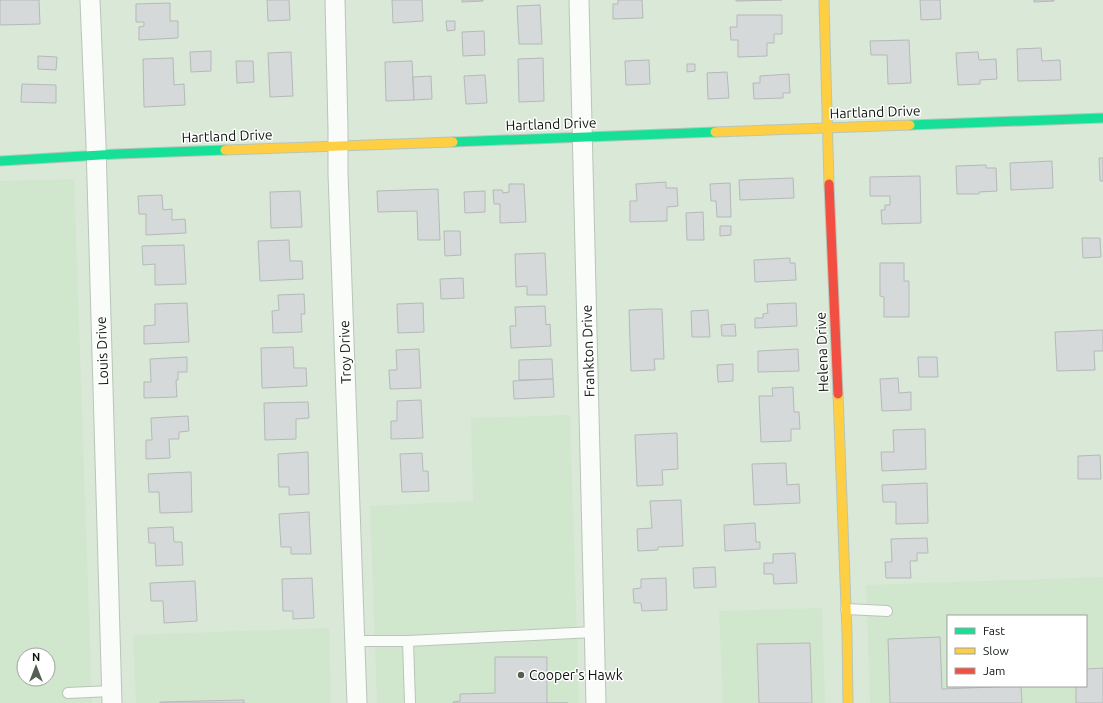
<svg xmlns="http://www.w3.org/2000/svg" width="1103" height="703" font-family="Ubuntu,sans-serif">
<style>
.built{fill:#d0e7cd;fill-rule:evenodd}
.building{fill:#d6d9d9;stroke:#b5b9b8}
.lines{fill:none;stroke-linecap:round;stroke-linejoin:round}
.lane-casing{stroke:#b9c5b8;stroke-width:12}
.street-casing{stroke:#b9c5b8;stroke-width:21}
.fast-casing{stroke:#b9c5b8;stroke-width:11}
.slow-casing{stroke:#b9c5b8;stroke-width:11}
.jam-casing{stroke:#b9c5b8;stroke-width:11}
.lane{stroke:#f9fcf9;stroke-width:10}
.street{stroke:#f9fcf9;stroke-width:19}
.fast{stroke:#16e098;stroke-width:9}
.slow{stroke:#ffcf43;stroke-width:9}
.jam{stroke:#f24e42;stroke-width:9}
.poi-dot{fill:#556053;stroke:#fff;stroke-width:1.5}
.labels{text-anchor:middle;stroke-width:3;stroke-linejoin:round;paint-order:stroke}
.street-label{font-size:14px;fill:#0d160c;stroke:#fff}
.poi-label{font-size:14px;fill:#0d160c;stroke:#fff;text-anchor:start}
</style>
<rect width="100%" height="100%" fill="#dae8d8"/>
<g class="built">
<path d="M74,179L92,703H0V181ZM24,655H48V679H24Z"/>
<path d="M570,415L579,703H377L370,506L473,501L471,418Z"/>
<path d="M1103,577V703H870L866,585ZM948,616H1086V686H948Z"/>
<path d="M822,608L825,703H723L719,611Z"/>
<path d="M329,628L331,703H136L133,635Z"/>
</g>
<g class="building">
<path d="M0,0H39L40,24L0,25Z"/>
<path d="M267,0H289L290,20L268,21Z"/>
<path d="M392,0H422L423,21L393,23Z"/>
<path d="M462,0H483V1L462,2Z"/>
<path d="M618,0H642L643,18L613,19V4H618Z"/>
<path d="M736,0H782L736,1Z"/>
<path d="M920,0H940L941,19L921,20Z"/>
<path d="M1034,0H1054V1L1034,2Z"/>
<path d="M170,3V21H178V38L139,40V27L144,26V22H136V4Z"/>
<path d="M540,5L542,44H519L517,6Z"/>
<path d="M737,15H782V34H774V43H767V56L738,57V40H731L730,27H737Z"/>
<path d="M446,21H455V30L447,31Z"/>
<path d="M484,31L485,55L463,56L462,32Z"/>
<path d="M909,40L911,83L888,84L887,55H871L870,41Z"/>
<path d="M1041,48L1042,61L1060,60L1061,80L1018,81L1017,49Z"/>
<path d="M211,51V71L191,72L190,52Z"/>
<path d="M291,52L293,96L270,97L268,53Z"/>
<path d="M978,52L979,60L996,59L997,79L980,80V84L958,85L956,53Z"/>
<path d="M38,56L57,57L56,70L38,69Z"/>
<path d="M173,58L174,85L184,84L185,105L144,107L143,59Z"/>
<path d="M543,58L544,101L519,102L518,59Z"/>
<path d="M649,60L650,84L626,85L625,61Z"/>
<path d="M236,61H253L254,82L237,83Z"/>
<path d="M412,61L414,100L386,101L385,62Z"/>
<path d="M687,64H695V71L687,72Z"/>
<path d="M727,72L729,98L708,99L707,73Z"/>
<path d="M789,74L790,93H783V98L754,99L753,83H760V76Z"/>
<path d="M485,75L487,103L466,104L464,76Z"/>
<path d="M431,76L432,99L414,100L413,77Z"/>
<path d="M22,84L56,85V103L21,102Z"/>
<path d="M1099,158H1103V181H1100Z"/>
<path d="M1052,161L1053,188L1011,190L1010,163Z"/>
<path d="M986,165V168H996L997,191L979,192V194H957L956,166Z"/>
<path d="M920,176L921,223L882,224L881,210H885V205H890V196H870V177Z"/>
<path d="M793,178L794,198L740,200L739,180Z"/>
<path d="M666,182V188H677L678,206L667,207V221L630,222V201H637L636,184Z"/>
<path d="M730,183L731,217H717L716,201H711L710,184Z"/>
<path d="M509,184H524L526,222L500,223V204H494L493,190H502L503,193L509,192Z"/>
<path d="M438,189L440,240H418L417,211L378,212L377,191Z"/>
<path d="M300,191L302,227L271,228L270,192Z"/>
<path d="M485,191V212L465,213L464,192Z"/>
<path d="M162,195L163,210L172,209V220L185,219L186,233L146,235V214H139L138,196Z"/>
<path d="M703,212L704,240H687L686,213Z"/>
<path d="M720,226H731V235L720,236Z"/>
<path d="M444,231H460L461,255L445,256Z"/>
<path d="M1082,238H1100L1101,257L1083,258Z"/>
<path d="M289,240L290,261H302L303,279L260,281L258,241Z"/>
<path d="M184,245L186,284L155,285V264L143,265L142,246Z"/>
<path d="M545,253L547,295H527V286L516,287L515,254Z"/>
<path d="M790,258V263H795L796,280L755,282L754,260Z"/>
<path d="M880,263H904V281H909V317H884V297L880,296Z"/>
<path d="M463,278L464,298L441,299L440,279Z"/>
<path d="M304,294L305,314H301L302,332L273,333L272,311L279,310L278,295Z"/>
<path d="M187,303L189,342L144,344V326L155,325V304Z"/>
<path d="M423,303L424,332L398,333L397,304Z"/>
<path d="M796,303L797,326L755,328V318H763V314L768,313L767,304Z"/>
<path d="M545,306L546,325L550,324L551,346L511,348L510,326H516L515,307Z"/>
<path d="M652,309H662L664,359H654L655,370L631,371L629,310Z"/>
<path d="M708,310L710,337H692L691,311Z"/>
<path d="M735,324L736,336H722L721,325Z"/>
<path d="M1103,330V351H1094L1095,370L1057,371L1055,332Z"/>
<path d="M293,347L294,368H306L307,386L262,388L261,348Z"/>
<path d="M419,349L421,388L390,389L389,370H397L396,350Z"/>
<path d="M798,349L799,371L758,372V351Z"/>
<path d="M187,357V372H178V380H176L177,397L144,398V382H151L150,359Z"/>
<path d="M918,357H937L938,377H919Z"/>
<path d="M552,359L553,379L519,380V360Z"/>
<path d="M733,364V381L718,382L717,365Z"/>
<path d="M898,378L899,393L911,392V410L882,411L880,379Z"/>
<path d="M553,379L554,397L514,399L513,381Z"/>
<path d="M793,387L794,412H799L800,429H791V441L761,442L759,396H773L772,388Z"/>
<path d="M421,400L423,438L391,439V421H397V401Z"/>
<path d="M308,402L309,418L296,419V439L265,440L264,403Z"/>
<path d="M188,416L189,431L179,432V439H169L170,458L146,459V440H152L151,418Z"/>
<path d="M925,429L926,469L882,471L881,452H894L893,430Z"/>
<path d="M677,433L678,469L662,470L663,485L637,486L635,435Z"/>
<path d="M308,452L309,494L289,495V487H279L278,454Z"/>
<path d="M422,453L423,471H428L429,491L402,492L400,454Z"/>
<path d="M1100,455L1101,479H1078V456Z"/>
<path d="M786,463L787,485L799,484L800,503L754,505L752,464Z"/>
<path d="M191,472L192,512L160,513L159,492H149L148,474Z"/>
<path d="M927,483L928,523L896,524V502H883L882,485Z"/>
<path d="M681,500L683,546L658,547V550L638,551L637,529L652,528L650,501Z"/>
<path d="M309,512L311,554H291V547H281L279,514Z"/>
<path d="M755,523L756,542H760V549L725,551L724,525Z"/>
<path d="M173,527L174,542H182L183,565L156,566L155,543H149L148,528Z"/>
<path d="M927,538L928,553H917V561H910L911,578H886L885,562H892L891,539Z"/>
<path d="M795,553L797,583L774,584L773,574H764V563H773V554Z"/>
<path d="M715,567L716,587L694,588L693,568Z"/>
<path d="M312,578L314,618L293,619V611H283L282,579Z"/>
<path d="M666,578L667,610L642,611L641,603H634L633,589L641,588V579Z"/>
<path d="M195,581L197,621L164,623L163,601H151L150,583Z"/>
<path d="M940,637L942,689L1021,686L1022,703H890L888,639Z"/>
<path d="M810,643L812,703H759L757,644Z"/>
<path d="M495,657H547V703H568H453V702L460,701V694L495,693Z"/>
<path d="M1103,668V703H1076V686H1086V669Z"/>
<path d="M244,700V703H160V702Z"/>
</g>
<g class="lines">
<g class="lane-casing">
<g id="lane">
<path d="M846,609L887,611"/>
<path d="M355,641H408L594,632"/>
<path d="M408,641L410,703"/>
<path d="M68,693L111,691"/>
</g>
</g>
<g class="street-casing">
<g id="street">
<path d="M90,0L96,144L112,703"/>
<path d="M335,0L338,129V173L357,703"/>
<path d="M579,0L596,703"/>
</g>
</g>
<g class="fast-casing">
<g id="fast">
<path d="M910,125L1103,118"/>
<path d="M453,142L715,132"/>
<path d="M0,161L117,154L225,150"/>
</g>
</g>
<g class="slow-casing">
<g id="slow">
<path d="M824,0L829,184"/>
<path d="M715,132L910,125"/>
<path d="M225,150L453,142"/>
<path d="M838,394L847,633L848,703"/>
</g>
</g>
<g class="jam-casing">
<path id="jam" d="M829,184L838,394"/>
</g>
<use href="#lane" class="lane"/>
<use href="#street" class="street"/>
<use href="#fast" class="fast"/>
<use href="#slow" class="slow"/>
<use href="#jam" class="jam"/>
</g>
<circle class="poi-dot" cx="521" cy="675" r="4"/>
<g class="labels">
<g class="street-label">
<text transform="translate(875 112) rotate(-2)" y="5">Hartland Drive</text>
<text transform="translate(551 124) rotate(-2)" y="5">Hartland Drive</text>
<text transform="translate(227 136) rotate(-2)" y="5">Hartland Drive</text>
<text transform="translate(102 351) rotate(-92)" y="5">Louis Drive</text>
<text transform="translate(588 351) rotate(-92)" y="5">Frankton Drive</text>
<text transform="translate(345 352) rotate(-92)" y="5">Troy Drive</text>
<text transform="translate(822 352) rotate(-92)" y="5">Helena Drive</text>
</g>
<g class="poi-label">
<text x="529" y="680">Cooper's Hawk</text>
</g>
</g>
<rect x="947" y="615" width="140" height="72" fill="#ffffff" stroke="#9ea29e"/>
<rect x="955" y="628" width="20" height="6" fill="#16e098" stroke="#9ea29e"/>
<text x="983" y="635" font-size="12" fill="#0d160c">Fast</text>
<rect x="955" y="648" width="20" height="6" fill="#ffcf43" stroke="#9ea29e"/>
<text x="983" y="655" font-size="12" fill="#0d160c">Slow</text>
<rect x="955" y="668" width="20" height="6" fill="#f24e42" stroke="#9ea29e"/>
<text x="983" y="675" font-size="12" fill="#0d160c">Jam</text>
<g transform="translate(36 667)"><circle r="19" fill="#ffffff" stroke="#9ea29e"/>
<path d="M0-3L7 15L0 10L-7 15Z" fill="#556053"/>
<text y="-6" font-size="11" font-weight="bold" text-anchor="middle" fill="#0d160c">N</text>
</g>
</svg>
